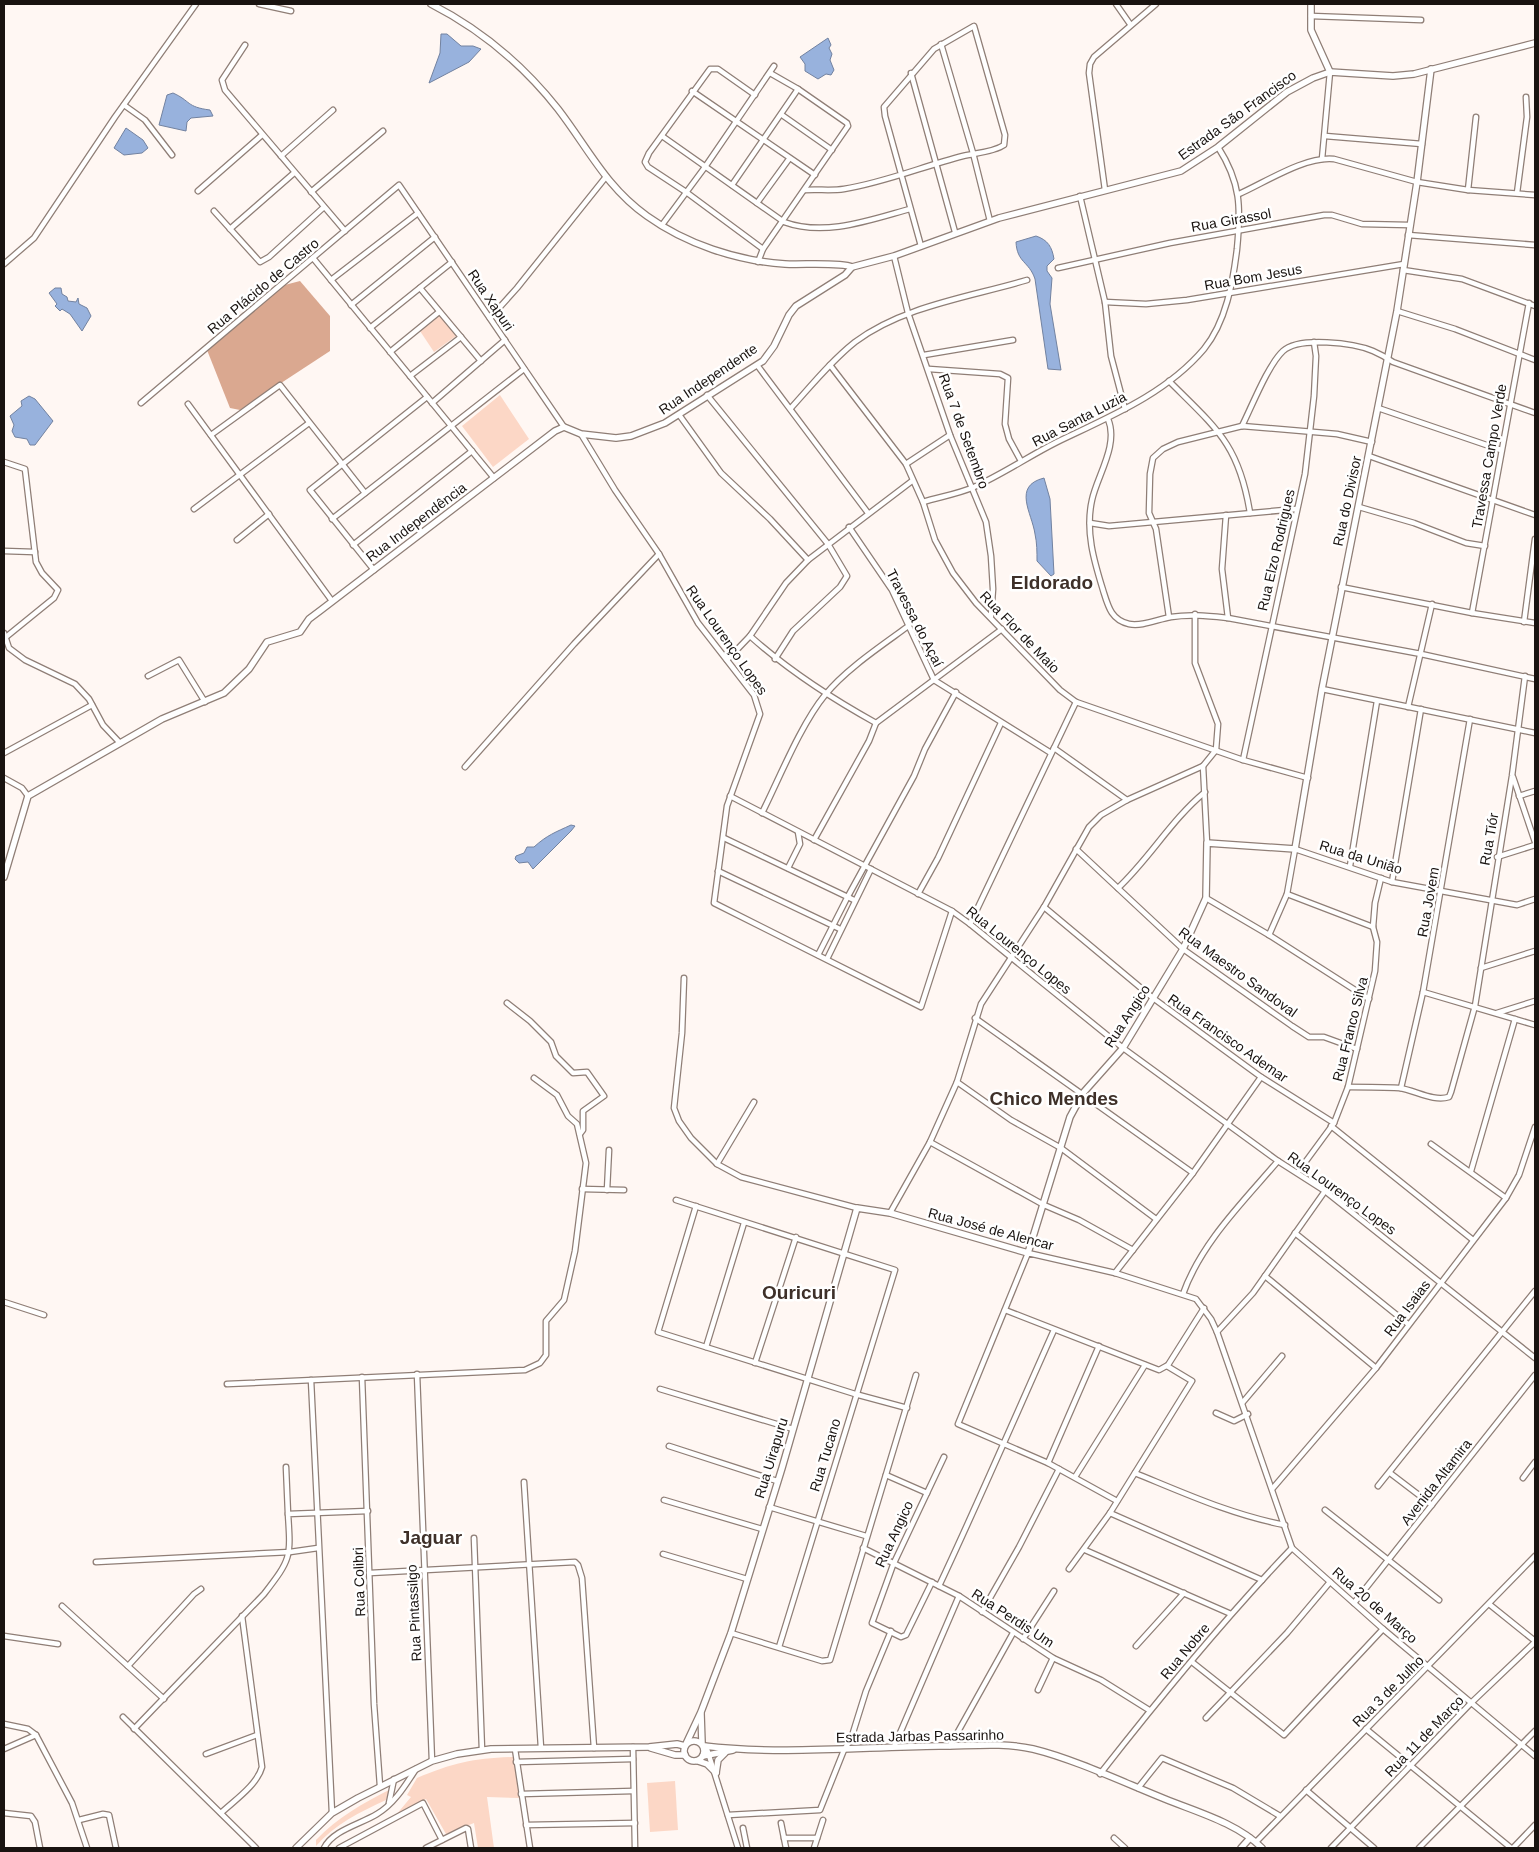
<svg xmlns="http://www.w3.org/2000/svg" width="1539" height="1852" font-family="Helvetica,sans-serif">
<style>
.green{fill:#fcd7c6}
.forest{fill:#daa890}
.water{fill:#98b2dd;stroke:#7282a0}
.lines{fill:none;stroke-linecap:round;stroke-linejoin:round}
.minor-casing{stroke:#8f7e76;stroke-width:7}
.tertiary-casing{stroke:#8f7e76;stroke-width:8}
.minor{stroke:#fff;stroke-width:4.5}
.tertiary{stroke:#fff;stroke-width:5.5}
.labels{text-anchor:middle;stroke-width:5;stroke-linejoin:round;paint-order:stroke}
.street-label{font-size:14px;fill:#191310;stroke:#fff}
.district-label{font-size:19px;font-weight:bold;fill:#3e3029;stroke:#fff}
</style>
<rect width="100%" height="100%" fill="#fff7f3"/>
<g class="green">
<path d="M440,314L456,336L434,352L420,331Z"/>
<path d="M500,395L529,439L493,467L462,426Z"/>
<path d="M514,1757L519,1798L487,1797L494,1848H478L474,1823L446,1834L426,1799L396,1815L411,1797L407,1795L417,1778C453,1763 475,1758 514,1757Z"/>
<path d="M675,1781L678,1830L650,1832L647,1783Z"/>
<path d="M391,1789L386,1800C360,1812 335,1824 316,1846V1840C338,1817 363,1803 391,1789Z"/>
</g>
<path class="forest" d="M300,281L330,316V351L240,410L230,408L207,350L281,286Z"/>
<g class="water">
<path d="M441,34H447L461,46H473L481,49L469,62L429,83L440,53Z"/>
<path d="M828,38L831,45L829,48L832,54L830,60L834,70L831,75L826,74L818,79L805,71V64L800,57Z"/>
<path d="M173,93C191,101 186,107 210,110L213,116L191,118L187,122L186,131L159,125L167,95Z"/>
<path d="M126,128L143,140L148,148L142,153L124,155L114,148Z"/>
<path d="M1036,236C1048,240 1052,247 1054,259L1047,266V271L1052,278L1050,304L1061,370L1048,369L1035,279C1029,261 1017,263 1016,242Z"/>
<path d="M55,288H61L62,294L67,297L68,301L76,302L78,298L79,304L87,308L91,316L82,331L70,314L62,309L60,311L55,306L57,304L49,293Z"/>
<path d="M29,396L35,399L53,421L35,445H30L27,439L15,437L12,431L14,425L10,416L22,406L21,401Z"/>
<path d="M1044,478L1050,499L1054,574L1051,576L1037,561C1037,552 1037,543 1035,534C1032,513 1012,486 1044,478Z"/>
<path d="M571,825L575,826L571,831L533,869L528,862L519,863L515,859L516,856L524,853L527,847H534C547,835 556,832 571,825Z"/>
</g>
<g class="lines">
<g class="minor-casing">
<g id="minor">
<path d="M259,4L291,11"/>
<path d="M1116,4L1130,24"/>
<path d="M1311,16L1421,20"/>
<path d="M941,44L973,153L990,221"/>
<path d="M245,45L222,80L225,90L345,231"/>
<path d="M911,73L955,232"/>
<path d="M692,91L815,175"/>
<path d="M755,95L718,69H710L649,153L645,162L648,167L686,192L763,249"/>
<path d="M124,105L145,120L172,155"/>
<path d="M782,115L832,150"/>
<path d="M662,136L784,222C825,237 870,220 910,209"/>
<path d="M1325,136L1422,144"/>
<path d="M281,156L333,110"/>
<path d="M1322,159L1330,72"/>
<path d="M732,185L798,89"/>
<path d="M805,190C818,189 831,191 844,189C883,183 924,166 963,156C976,153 994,152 1004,145L1005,135L974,26L934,49L884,107L885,116L921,246"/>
<path d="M1105,190L1089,73L1090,64L1094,57L1156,4"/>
<path d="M1468,190L1476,117"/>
<path d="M198,191L262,135"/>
<path d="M311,192L383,131"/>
<path d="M1517,193L1527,117L1526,97"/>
<path d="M1239,194C1266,182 1305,156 1334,159L1417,182L1468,190L1535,195"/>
<path d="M1080,196L1105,302L1111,356L1125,409"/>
<path d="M757,203L789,159"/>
<path d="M214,211L260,262L269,257L324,207"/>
<path d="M662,225L705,167L774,66"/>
<path d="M230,229L294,173"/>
<path d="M1408,235L1535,245"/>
<path d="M894,256L908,313L950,435L986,522L991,556L993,589L991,616"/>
<path d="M313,258L494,478"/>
<path d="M758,262L763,249L848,126L847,123L798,89L770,73"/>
<path d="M4,264L34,238L115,117L196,4"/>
<path d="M1058,268L1170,243L1324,215H1332L1362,224L1409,225"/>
<path d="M1403,270L1462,279L1535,306"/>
<path d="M331,280L418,213"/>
<path d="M420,288L481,361"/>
<path d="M1105,302L1146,304L1187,300L1404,264"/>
<path d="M351,305L435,237"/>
<path d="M1397,311L1455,329L1535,360"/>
<path d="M490,318L517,288L605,178"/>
<path d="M370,328L452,262"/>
<path d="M390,352L439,312"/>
<path d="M924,355L1013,340"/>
<path d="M757,365L868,513"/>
<path d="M830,365L906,464L923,502L935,540L953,573L976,603L1060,690L1076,702L1243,760L1308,778"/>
<path d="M929,369L1000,374L1008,378L1005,424L1009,439L1021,461"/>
<path d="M410,376L461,337"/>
<path d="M1169,381C1216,428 1239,444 1250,513"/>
<path d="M707,395L828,544L847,576L840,587L793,631L775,659"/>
<path d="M141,403L399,185L564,427"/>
<path d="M432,403L505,340"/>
<path d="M188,404L332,601"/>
<path d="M791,408C811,386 831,361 855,342C903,306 970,297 1027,280"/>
<path d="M1378,408L1501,450"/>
<path d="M680,416L721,473L770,519L808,560"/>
<path d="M1108,419C1119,445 1097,476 1092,500C1085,531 1094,561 1103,590C1108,606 1111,620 1129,624C1142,627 1158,619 1171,617C1190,614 1208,616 1228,618L1421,654L1535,679"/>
<path d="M1242,426C1252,406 1268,365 1283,351C1299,336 1354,343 1373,351C1380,354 1387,358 1393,362L1535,413"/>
<path d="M581,434L615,490L659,554L698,623L754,695L760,714L727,806L714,903L921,1007L952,911"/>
<path d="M211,435L280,385L365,493"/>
<path d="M1369,456L1535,515"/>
<path d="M4,462L25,469L36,562L42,573L58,590L54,598L6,637"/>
<path d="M906,464L950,435"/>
<path d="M923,502C939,497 958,494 974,487C1003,474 1029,456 1057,442C1109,417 1166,394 1204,349C1226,322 1233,282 1237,249C1241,208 1241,183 1218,147"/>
<path d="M1359,507L1414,523L1466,543L1485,546"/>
<path d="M194,509L309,423"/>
<path d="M1226,515L1222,569L1228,618"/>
<path d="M332,519L524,369"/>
<path d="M1090,523L1109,526L1296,509"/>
<path d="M849,527L892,590L934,680L1051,753"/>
<path d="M237,540L269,514"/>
<path d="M353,545L472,451"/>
<path d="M4,551L35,552"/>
<path d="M374,570L310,490L427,397"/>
<path d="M1341,587L1472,613L1535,623"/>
<path d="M1472,613L1529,303"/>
<path d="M1195,614V663L1218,724L1216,750L1203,766L1207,843"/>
<path d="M1169,617L1156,529L1149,513L1150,474L1153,458L1163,449L1178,442L1242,426L1337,434L1372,442"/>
<path d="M1524,622L1535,539"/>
<path d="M4,633L9,648L25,660L75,684L89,699L103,725L120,743"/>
<path d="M750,636C789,671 829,697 876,723"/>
<path d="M727,660L750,636L786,583L808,560L912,481"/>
<path d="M148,676L179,660L205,702"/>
<path d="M1322,689L1535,733"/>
<path d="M1408,707L1432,604"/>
<path d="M1054,748L1127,800"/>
<path d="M4,753L92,705"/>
<path d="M1243,760L1305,474L1314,396L1316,356L1314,342"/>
<path d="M465,767L574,644L659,554"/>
<path d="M1513,777L1535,842"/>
<path d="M4,778L22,788L28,796"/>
<path d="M730,796L952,911L970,924L1123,1048L1278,1161L1325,1191L1535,1358"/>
<path d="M1519,796L1535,791"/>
<path d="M762,813C779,779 801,724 825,695C845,670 881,646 907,627"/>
<path d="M724,838L854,900"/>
<path d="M814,840L869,741L876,723L1002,629"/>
<path d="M1076,849L1183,949L1292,1026L1309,1037H1324L1357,1049"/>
<path d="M1497,857L1535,845"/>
<path d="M1350,866L1377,701"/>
<path d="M788,868L800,844L798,832"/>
<path d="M718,871L840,929"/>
<path d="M1392,882L1421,709"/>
<path d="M1118,888C1150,858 1171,820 1205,792"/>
<path d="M918,894L938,858L1001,723"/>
<path d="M1287,894L1373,927"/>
<path d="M1206,898L1269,935L1369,999"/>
<path d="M1044,907L1153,998L1261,1077L1334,1123"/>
<path d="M970,924L1076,702"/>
<path d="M1269,935L1287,894L1295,849L1392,882L1517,905L1535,899"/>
<path d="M818,955L847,898L914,776L925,749L956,692"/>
<path d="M827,959L871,869"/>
<path d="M1481,968L1535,951"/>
<path d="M684,978L682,1033L674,1108L679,1121L691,1138L717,1164L741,1177L857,1208"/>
<path d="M1423,992L1535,1025"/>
<path d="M507,1003L530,1021L551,1042L556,1056L573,1073L587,1072L604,1096L583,1111V1130L580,1134"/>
<path d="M1497,1013L1535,1001"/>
<path d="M975,1018L1193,1173"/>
<path d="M957,1082L1011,1120L1061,1148L1156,1219"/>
<path d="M1348,1087C1365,1087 1382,1087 1399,1088C1415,1090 1433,1102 1449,1097L1451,1092L1475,1006L1512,776L1525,676"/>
<path d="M1401,1088L1423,992L1470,719"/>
<path d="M1331,1126L1473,1240"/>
<path d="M930,1142L1044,1205L1079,1220L1133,1250"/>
<path d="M1431,1144L1506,1198"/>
<path d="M717,1164L754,1102"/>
<path d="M1471,1171L1515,1019"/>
<path d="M1298,1172L1334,1123L1348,1087L1375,971L1377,942L1373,927L1375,903L1381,878"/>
<path d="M582,1189L624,1190"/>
<path d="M607,1190L609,1150"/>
<path d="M676,1200L895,1270L779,1647"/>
<path d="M696,1206L658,1332L855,1394L907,1408"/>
<path d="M890,1213L930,1142L957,1082L981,1004L1044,907L1089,827L1101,815L1127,800L1203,766"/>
<path d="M1295,1233L1408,1324"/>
<path d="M1115,1273L1193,1173L1261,1077"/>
<path d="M1265,1276L1376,1368"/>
<path d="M1183,1294C1201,1243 1243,1202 1278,1161"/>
<path d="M4,1302L44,1315"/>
<path d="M1005,1310L1159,1370L1168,1365L1204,1308"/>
<path d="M1217,1332L1253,1293L1325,1191"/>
<path d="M706,1347L744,1223"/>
<path d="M755,1363L796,1237"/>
<path d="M417,1374L432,1761"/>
<path d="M362,1377L374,1704L380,1786"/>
<path d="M311,1380L332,1813"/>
<path d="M227,1384L525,1370L540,1363L546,1355V1321L564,1300L575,1251L586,1163L577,1124L568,1116L557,1095L534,1078"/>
<path d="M660,1389L793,1429"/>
<path d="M1243,1402L1282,1356"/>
<path d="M1216,1413L1234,1421L1248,1414"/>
<path d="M669,1446L777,1481"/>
<path d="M1048,1463L1099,1346"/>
<path d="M286,1467L288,1514"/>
<path d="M1135,1473C1184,1493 1232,1515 1285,1525"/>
<path d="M1390,1473L1432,1505"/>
<path d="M886,1475L927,1493"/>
<path d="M1075,1477L1145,1365"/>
<path d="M1523,1478L1535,1462"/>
<path d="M524,1482L541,1748"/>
<path d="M1378,1486L1535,1291"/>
<path d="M1273,1488L1376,1368L1506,1198L1519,1175L1535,1127"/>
<path d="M664,1500L762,1529"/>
<path d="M1117,1501L1048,1463L958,1424L1028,1253L1115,1273L1196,1299L1211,1319L1217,1332L1292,1548L1383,1629L1535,1756"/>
<path d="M769,1507L866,1536"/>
<path d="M1325,1510L1439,1600"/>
<path d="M1110,1513L1262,1580"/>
<path d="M474,1538L482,1750"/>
<path d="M863,1548L959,1596L1053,1658L1101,1680L1149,1710"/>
<path d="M1085,1550L1231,1614"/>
<path d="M663,1554L747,1579"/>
<path d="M96,1562L290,1552L318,1548"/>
<path d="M1069,1569L1110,1513L1192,1381L1167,1366"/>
<path d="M370,1573L575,1562L578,1565L582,1578L594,1748"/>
<path d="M932,1582L906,1635L901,1637L872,1623L893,1565L944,1457"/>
<path d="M939,1586C979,1501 1016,1415 1054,1330"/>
<path d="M1354,1603L1535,1375"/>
<path d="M1489,1604L1535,1641"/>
<path d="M62,1606L164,1699"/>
<path d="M982,1612L1019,1547L1059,1469"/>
<path d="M731,1633L822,1661L830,1660L916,1375"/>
<path d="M4,1636L58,1644"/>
<path d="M1023,1639L1054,1591"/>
<path d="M1136,1646L1184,1593"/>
<path d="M1192,1662L1284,1735L1383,1629"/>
<path d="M128,1666L194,1594L201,1589"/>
<path d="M1038,1690L1053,1658"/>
<path d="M123,1717L256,1848"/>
<path d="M1206,1718L1287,1633L1330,1582"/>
<path d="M4,1724L28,1729L36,1735L72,1803L87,1848"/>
<path d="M134,1729L264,1594C291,1559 291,1558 288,1514L368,1511"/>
<path d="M1366,1729L1511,1848"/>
<path d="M706,1746L738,1848"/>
<path d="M950,1746L1013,1633"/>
<path d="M633,1747L635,1848"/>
<path d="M894,1747L959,1596"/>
<path d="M4,1749L36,1735"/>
<path d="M515,1749L530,1848"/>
<path d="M206,1754L257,1735"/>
<path d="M516,1762L633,1759"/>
<path d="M1100,1774C1161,1696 1224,1619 1292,1548"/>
<path d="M1138,1788L1162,1758L1233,1788L1280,1816"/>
<path d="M1306,1790L1374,1848"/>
<path d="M521,1794L633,1791"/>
<path d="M389,1803L394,1779"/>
<path d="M4,1813L31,1816L35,1822L40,1848"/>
<path d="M221,1813C235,1800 257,1785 262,1767L242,1616"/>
<path d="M728,1815L820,1810L844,1750L851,1739L866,1691L891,1631"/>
<path d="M79,1820L103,1814L109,1815L116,1848"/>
<path d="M781,1823L786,1848"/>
<path d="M526,1825L635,1823"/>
<path d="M743,1828L747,1848"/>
<path d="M784,1838H817"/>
<path d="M1114,1838L1125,1848"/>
<path d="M1256,1842L1535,1556"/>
<path d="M324,1848C333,1830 361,1824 377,1814C394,1804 405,1786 416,1769"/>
<path d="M339,1848L423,1803L442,1840"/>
<path d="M426,1848L466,1828L468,1829L471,1848"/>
<path d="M814,1848L823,1820"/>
<path d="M1331,1848L1471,1703L1535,1642"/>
<path d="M1419,1848L1535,1731"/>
<path d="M1513,1848L1535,1825"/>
</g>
</g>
<g class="tertiary-casing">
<g id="tertiary">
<path d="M431,4C480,29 524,66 558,109C588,148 606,187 647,216C686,244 737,261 785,264C802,265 840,262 852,267"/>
<path d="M1311,4V30L1330,72"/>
<path d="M4,877L28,796L162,719L224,693L249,669L267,642L300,632L309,619L321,610L555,431L564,427L581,434L616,438L631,436L665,423L763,361L774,346L789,315L796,306L845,275L852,267L894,256L999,218L1181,171L1218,147L1287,92L1313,78L1330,72L1393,76L1414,74L1535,43"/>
<path d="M701,1714L702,1743"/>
<circle cx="694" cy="1751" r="10"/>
<path d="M686,1744L701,1712L731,1633L782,1468L857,1208L890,1213L1028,1253L1070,1117L1083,1093L1123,1048L1183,949L1206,898L1207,843L1295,849L1322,689L1397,311L1417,182L1431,69"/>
<path d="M704,1746C782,1755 860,1747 939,1746C970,1746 1003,1742 1033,1749C1074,1759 1125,1783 1165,1799C1197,1812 1237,1823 1262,1848"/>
<path d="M651,1748L675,1755H685"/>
<path d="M703,1756L733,1750"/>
<path d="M698,1761L707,1764L716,1773"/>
<path d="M716,1773L718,1760L725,1753"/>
<path d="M296,1848L332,1813L358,1798L432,1761L457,1754L491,1749L649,1747L677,1744L685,1746"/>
<path d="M1241,1848L1250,1838"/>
</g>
</g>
<use href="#minor" class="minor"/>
<use href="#tertiary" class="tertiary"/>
</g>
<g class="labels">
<g class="street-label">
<text transform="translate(1237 115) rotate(-36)" y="5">Estrada São Francisco</text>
<text transform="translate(1231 220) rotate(-10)" y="5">Rua Girassol</text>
<text transform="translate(1253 277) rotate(-10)" y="5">Rua Bom Jesus</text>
<text transform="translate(263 286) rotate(-40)" y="5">Rua Plácido de Castro</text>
<text transform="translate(491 300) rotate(56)" y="5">Rua Xapuri</text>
<text transform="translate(708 379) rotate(-34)" y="5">Rua Independente</text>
<text transform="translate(1079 419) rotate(-27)" y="5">Rua Santa Luzia</text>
<text transform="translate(964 431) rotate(70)" y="5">Rua 7 de Setembro</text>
<text transform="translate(1489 456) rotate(-80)" y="5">Travessa Campo Verde</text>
<text transform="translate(1347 501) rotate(-78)" y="5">Rua do Divisor</text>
<text transform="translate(416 522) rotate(-37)" y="5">Rua Independência</text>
<text transform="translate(1276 550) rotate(-77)" y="5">Rua Elzo Rodrigues</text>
<text transform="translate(915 618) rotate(63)" y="5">Travessa do Açaí</text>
<text transform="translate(1020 632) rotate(46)" y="5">Rua Flor de Maio</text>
<text transform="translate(727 640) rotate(55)" y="5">Rua Lourenço Lopes</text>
<text transform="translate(1489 839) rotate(-80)" y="5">Rua Tiór</text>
<text transform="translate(1361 857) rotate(17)" y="5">Rua da União</text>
<text transform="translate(1428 902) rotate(-80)" y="5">Rua Jovem</text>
<text transform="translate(1019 950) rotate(39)" y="5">Rua Lourenço Lopes</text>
<text transform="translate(1238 972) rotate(36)" y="5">Rua Maestro Sandoval</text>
<text transform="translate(1127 1016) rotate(-57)" y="5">Rua Angico</text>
<text transform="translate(1350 1029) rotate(-76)" y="5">Rua Franco Silva</text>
<text transform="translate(1228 1038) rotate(35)" y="5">Rua Francisco Ademar</text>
<text transform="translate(1342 1193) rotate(36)" y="5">Rua Lourenço Lopes</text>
<text transform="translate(991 1229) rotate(15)" y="5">Rua José de Alencar</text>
<text transform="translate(1407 1308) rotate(-53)" y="5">Rua Isaias</text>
<text transform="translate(825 1455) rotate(-73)" y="5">Rua Tucano</text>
<text transform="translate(771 1458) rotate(-73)" y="5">Rua Uirapuru</text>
<text transform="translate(1436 1482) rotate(-52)" y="5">Avenida Altamira</text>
<text transform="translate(894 1534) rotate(-65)" y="5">Rua Angico</text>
<text transform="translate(359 1582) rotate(-92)" y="5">Rua Colibri</text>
<text transform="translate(1375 1605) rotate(41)" y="5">Rua 20 de Março</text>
<text transform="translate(414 1613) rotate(-93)" y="5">Rua Pintassilgo</text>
<text transform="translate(1013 1618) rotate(33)" y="5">Rua Perdis Um</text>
<text transform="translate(1185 1651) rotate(-50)" y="5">Rua Nobre</text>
<text transform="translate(1388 1691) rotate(-45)" y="5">Rua 3 de Julho</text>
<text transform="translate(920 1736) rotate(-1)" y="5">Estrada Jarbas Passarinho</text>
<text transform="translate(1424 1736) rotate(-46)" y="5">Rua 11 de Março</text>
</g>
<g class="district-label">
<text x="1052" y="589">Eldorado</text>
<text x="1054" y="1105">Chico Mendes</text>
<text x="799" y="1299">Ouricuri</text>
<text x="431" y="1544">Jaguar</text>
</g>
</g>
<rect width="1539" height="1852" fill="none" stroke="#191310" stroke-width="10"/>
</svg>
